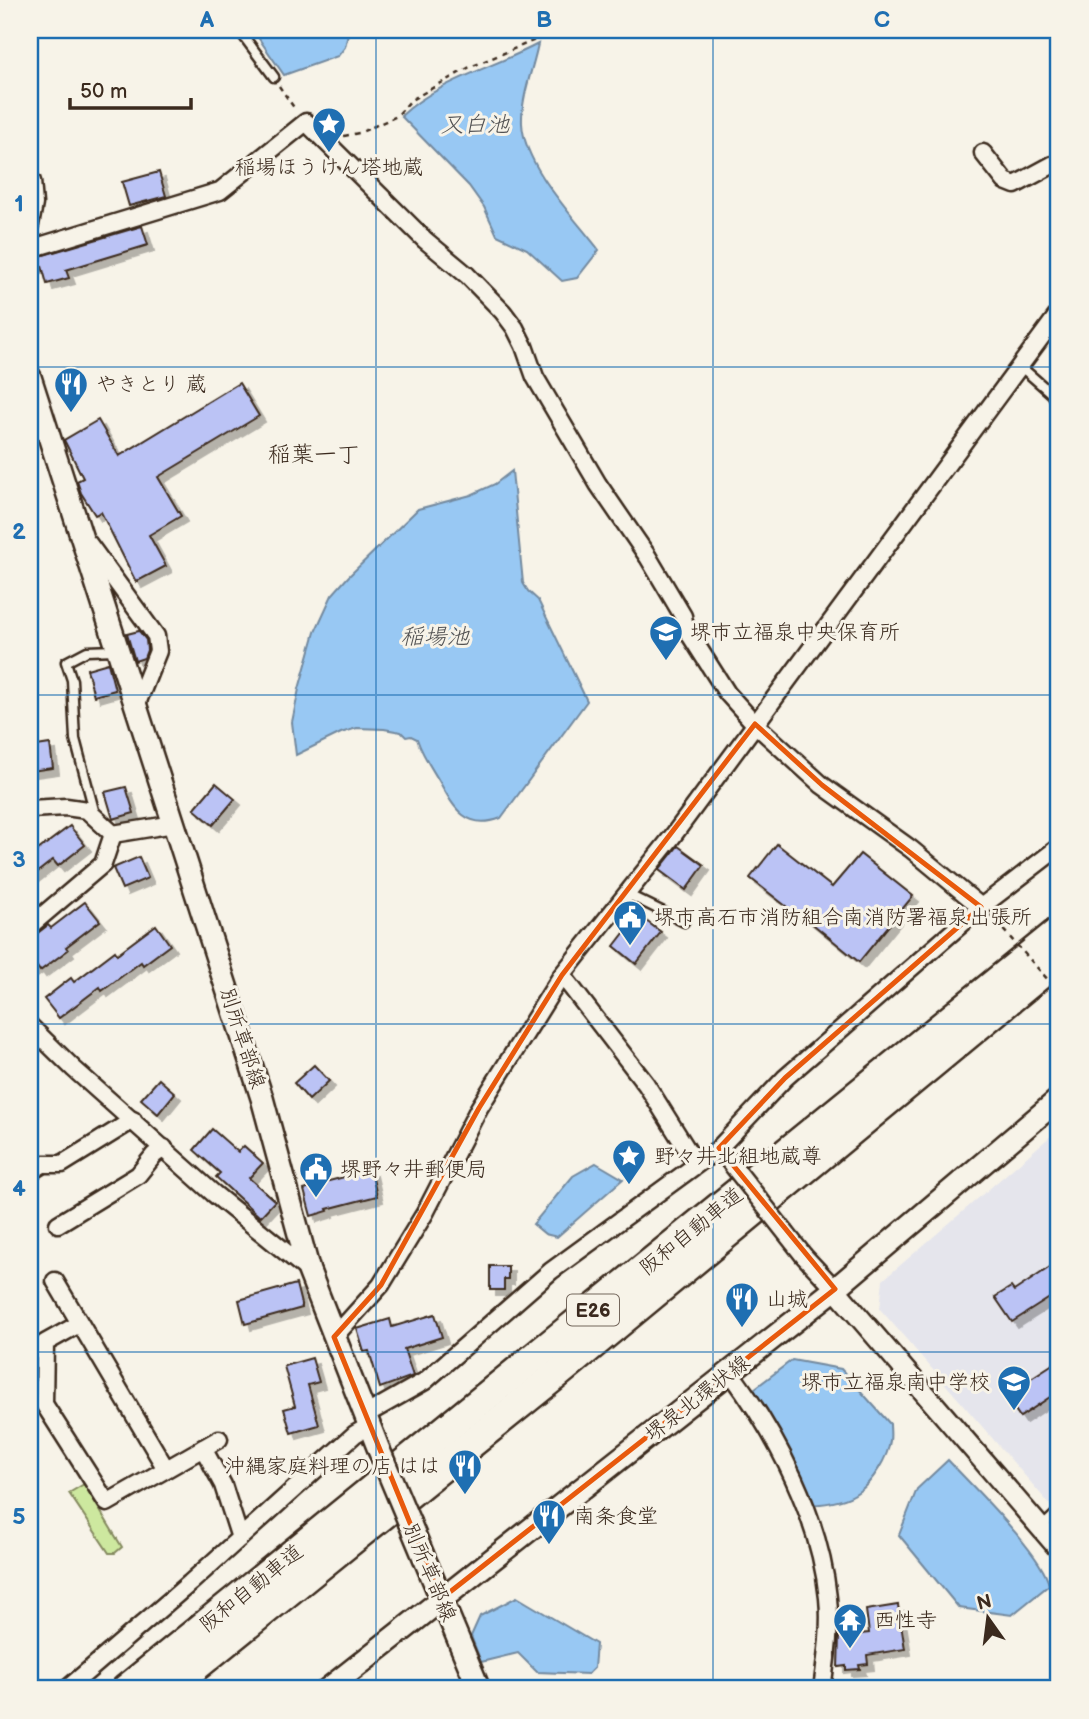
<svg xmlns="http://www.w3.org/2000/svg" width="1089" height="1719" font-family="'Balsamiq Sans','Klee One',sans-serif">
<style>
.built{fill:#e5e5ec}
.green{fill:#cde89f;stroke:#84895e;stroke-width:2}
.water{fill:#98c8f3;stroke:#73899e;stroke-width:2}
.building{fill:#bbc3f5;stroke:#3b2a1e;stroke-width:2;filter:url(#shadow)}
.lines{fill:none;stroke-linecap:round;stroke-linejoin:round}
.service-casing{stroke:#3b2a1e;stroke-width:13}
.minor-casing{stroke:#3b2a1e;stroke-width:21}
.tertiary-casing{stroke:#3b2a1e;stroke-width:24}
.secondary-casing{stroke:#3b2a1e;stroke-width:26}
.motorway-casing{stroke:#3b2a1e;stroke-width:33}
.path{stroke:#3b2a1e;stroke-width:2.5;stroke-dasharray:5 5;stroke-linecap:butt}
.service{stroke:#f7f3e8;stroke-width:8}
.minor{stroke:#f7f3e8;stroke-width:16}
.tertiary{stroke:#f7f3e8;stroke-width:19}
.secondary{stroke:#f7f3e8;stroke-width:21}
.motorway{stroke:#f7f3e8;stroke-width:28}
.minor-bridge-casing{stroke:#3b2a1e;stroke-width:21;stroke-linecap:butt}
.secondary-bridge-casing{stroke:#3b2a1e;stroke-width:26;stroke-linecap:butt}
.path-bridge{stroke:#3b2a1e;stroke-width:2.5;stroke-dasharray:5 5;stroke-linecap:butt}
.minor-bridge{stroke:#f7f3e8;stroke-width:16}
.secondary-bridge{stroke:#f7f3e8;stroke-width:21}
.marked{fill:none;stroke:#e8590c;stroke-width:5;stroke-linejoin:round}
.grid{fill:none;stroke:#1f6fb2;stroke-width:2;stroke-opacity:0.55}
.labels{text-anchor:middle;stroke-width:6;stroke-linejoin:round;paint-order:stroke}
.shield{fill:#f7f3e8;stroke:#73665b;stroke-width:2}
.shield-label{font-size:19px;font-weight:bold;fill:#3b2a1e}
.poi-label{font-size:21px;fill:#3b2a1e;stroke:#f7f3e8;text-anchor:start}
.street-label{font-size:21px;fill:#3b2a1e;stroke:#f7f3e8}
.water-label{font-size:23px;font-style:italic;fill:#525253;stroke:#f7f3e8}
.neighbourhood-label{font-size:23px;fill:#3b2a1e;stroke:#f7f3e8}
.neatline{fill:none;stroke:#1f6fb2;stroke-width:2.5}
.grid-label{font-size:23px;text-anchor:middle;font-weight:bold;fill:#1f6fb2}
</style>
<defs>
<filter id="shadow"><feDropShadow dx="6" dy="6" stdDeviation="0" flood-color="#0004"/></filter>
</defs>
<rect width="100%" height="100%" fill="#f7f3e8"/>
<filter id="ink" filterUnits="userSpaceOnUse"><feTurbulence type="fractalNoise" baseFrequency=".0143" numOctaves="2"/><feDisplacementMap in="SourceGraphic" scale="14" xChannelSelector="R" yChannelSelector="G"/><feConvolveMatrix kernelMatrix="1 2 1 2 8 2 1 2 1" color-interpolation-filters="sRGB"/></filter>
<g filter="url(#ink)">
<path class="built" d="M1059,1129V1515L880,1309L883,1280Z"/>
<path class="green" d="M84,1484L122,1547L115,1553H109L69,1493Z"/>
<g class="water">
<path d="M253,30H349L345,47L338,56L284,75Z"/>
<path d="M538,44C533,69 521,97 522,123C524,166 573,216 599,250L577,278L562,281L527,249L497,235L484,207L469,186L401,116C439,80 493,68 538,44Z"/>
<path d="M512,471L523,583L528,591L538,600L587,701L501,818C465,832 453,806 438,779C430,766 422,754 417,739L411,736L406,737L401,732L384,729L357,728L341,733L296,755L292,722L299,689L315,632L332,595L348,577L418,509L471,495L495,484Z"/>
<path d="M596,1163L623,1179L557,1237L545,1234L533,1224L573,1176Z"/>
<path d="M792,1360L841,1369L890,1424C890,1429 891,1435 890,1441C888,1457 872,1483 858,1492C845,1502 825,1504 810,1505L750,1392Z"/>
<path d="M948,1460C972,1486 1043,1555 1049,1585L1012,1615L959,1608L899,1535L917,1489Z"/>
<path d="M517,1597L596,1644L594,1668L588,1674L537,1672L518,1653L481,1662L471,1636L480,1616Z"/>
</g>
<g class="building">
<path d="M159,172L166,196L129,206L122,182Z"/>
<path d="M142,226L148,245L66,270L69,278L47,284L42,266L30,270V259Z"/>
<path d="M239,383L259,416L158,477L181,516L149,535L166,566L136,582L101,512L95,515L81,493L77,481L83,478L64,440L98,420L119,456Z"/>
<path d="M139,631L146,640L147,650L144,658L135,661L127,634Z"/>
<path d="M108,663L115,690L94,696L87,669Z"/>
<path d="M50,744L53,768L30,771V747Z"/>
<path d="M216,783L235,799L213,825L194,809Z"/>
<path d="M126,787L134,813L113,819L105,792Z"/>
<path d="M70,826L85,845L58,866L53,860L30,878V856Z"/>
<path d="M777,844L832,887L860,854L913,896L859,962L803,916L801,918L750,878Z"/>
<path d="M678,846L704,865L686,890L659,870Z"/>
<path d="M139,857L148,878L122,889L113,868Z"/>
<path d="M85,902L100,921L66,947L68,950L40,971L37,967L30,972V939L48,925L51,928Z"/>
<path d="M638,915L661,932L636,964L614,946Z"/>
<path d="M156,925L170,945L143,965L141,962L102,991L100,987L59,1018L44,999L71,978L74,982L115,951L117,954Z"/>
<path d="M314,1065L329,1081L309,1100L294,1083Z"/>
<path d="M159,1079L175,1093L158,1114L141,1099Z"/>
<path d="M212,1129L238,1152L244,1146L263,1163L249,1178L275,1201L260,1217L216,1177L220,1173L194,1150Z"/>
<path d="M371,1170L377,1196L327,1209L328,1211L311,1216L304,1190L325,1184V1182Z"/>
<path d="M1059,1261V1292L1012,1322L995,1297L1011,1287L1014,1291Z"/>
<path d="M490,1266H508V1279H504V1290H490Z"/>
<path d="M296,1284L302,1308L245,1324L239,1300Z"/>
<path d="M435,1314L442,1337L404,1349L413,1376L380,1388L369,1351L364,1352L357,1329L390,1319L392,1327Z"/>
<path d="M312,1358L319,1382L308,1385L319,1425L291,1433L284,1409L295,1406L284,1366Z"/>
<path d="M1059,1360V1391L1020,1417L1005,1395Z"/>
<path d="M898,1605L905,1649L867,1655L868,1664L859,1665L860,1669L846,1670V1666L838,1667L839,1636L869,1633L866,1610Z"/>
</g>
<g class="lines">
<g class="service-casing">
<g id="service">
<path d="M239,30L274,77"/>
<path d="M1020,366L1052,394L1059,405"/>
<path d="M95,814L75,739L72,680L66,662L87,651L115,650"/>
<path d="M627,894L684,922"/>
<path d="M1042,1527L1059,1511"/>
</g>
</g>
<g class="minor-casing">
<g id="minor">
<path d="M983,153L1005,181L1015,185L1052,165L1059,163"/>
<path d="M30,225L34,204L32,181"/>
<path d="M30,249L220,191L306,122L425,240L467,275L503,312L515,328L524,346L535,377L598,484L648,557L683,616L685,627L727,693L755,724L822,785L911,849L981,907"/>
<path d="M88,543L156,636L158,651L136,706"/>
<path d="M30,809L66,807L87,810L113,834L174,824"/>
<path d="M30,926L103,864L113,834"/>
<path d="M562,975L646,1084L696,1164"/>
<path d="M30,1026L74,1069L213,1193L309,1271"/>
<path d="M30,1172L43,1164H62L133,1120"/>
<path d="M58,1224L138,1175L154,1155L164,1148"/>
<path d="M804,1256L835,1289"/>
<path d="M55,1281L166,1469"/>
<path d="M79,1324L45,1343L44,1404L107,1503L219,1439"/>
<path d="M334,1337L381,1285L425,1213L479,1108L562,975L672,837L1059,313"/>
<path d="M730,1372C777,1435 820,1518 828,1598C831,1627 826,1660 822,1689"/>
<path d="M365,1415L425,1381L551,1271L718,1149L785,1078L981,907L1059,847"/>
<path d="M203,1448L223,1485L240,1538"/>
<path d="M67,1689L190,1583L355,1434L369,1426"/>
</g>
</g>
<g class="tertiary-casing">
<path id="tertiary" d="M835,1289L1059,1549"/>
</g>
<g class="secondary-casing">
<g id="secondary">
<path d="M30,377L262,1098L309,1271L379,1450"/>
<path d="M410,1524L479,1689"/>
<path d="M328,1689L835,1289L1059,1099"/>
</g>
</g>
<g class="motorway-casing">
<g id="motorway">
<path d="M126,1689L1059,931"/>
<path d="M168,1689L556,1375L1059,959"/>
</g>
</g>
<g class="path">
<path d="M279,86L295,109"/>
<path d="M344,136L359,133L397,116L411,100L468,68L540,38L555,30"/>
</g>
<use href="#service" class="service"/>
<use href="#minor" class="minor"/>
<use href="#tertiary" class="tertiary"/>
<use href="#secondary" class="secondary"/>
<use href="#motorway" class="motorway"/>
<g class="minor-bridge-casing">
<path id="minor-bridge" d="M726,1157L804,1256"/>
</g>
<g class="secondary-bridge-casing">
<path id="secondary-bridge" d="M379,1450L410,1524"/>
</g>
<path class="path-bridge" d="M990,915L1059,992"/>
<use href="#minor-bridge" class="minor-bridge"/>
<use href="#secondary-bridge" class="secondary-bridge"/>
</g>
</g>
<path class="marked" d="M755,724L822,785L981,907L785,1078L719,1148L835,1289L441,1599L334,1337L381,1285L479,1108L562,975Z"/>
<path class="grid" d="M376,30V1689M713,30V1689M30,367H1059M30,695H1059M30,1024H1059M30,1352H1059"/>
<defs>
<g id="sight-pin" transform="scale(1.75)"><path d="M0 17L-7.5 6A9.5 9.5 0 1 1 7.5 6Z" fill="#1f6fb2" stroke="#f7f3e8"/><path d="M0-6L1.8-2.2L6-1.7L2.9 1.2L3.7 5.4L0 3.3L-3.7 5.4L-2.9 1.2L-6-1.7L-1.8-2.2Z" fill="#fff"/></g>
<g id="restaurant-pin" transform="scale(1.75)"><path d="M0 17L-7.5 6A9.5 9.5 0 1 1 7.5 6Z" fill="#1f6fb2" stroke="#f7f3e8"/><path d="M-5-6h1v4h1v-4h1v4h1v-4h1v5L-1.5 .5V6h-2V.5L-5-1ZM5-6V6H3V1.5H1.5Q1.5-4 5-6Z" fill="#fff"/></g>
<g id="school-pin" transform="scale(1.75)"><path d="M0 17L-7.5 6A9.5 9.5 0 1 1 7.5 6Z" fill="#1f6fb2" stroke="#f7f3e8"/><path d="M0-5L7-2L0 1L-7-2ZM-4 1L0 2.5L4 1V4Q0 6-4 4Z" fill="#fff"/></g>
<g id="civic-pin" transform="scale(1.75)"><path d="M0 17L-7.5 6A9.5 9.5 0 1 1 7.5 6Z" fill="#1f6fb2" stroke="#f7f3e8"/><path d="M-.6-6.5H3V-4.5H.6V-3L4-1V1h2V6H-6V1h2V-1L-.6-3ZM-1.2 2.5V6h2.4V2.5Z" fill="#fff"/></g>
<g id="temple-pin" transform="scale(1.75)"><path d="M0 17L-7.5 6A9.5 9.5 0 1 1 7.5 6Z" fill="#1f6fb2" stroke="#f7f3e8"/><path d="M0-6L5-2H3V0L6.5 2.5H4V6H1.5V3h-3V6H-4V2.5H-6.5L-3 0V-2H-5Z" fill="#fff"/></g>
</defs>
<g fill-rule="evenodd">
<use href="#sight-pin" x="329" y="124"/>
<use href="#restaurant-pin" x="71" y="384"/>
<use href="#school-pin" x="666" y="632"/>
<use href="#civic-pin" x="630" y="917"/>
<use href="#sight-pin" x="629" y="1156"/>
<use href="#civic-pin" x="316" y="1169"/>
<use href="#restaurant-pin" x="742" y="1299"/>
<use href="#school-pin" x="1014" y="1382"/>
<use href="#restaurant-pin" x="465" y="1466"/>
<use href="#restaurant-pin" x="549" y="1516"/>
<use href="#temple-pin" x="850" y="1620"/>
</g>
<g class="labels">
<rect class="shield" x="567" y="1294.5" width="52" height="31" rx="5"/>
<g class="shield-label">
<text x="593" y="1317">E26</text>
</g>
<g class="poi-label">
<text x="329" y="174" text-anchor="middle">稲場ほうけん塔地蔵</text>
<text x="96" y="391">やきとり 蔵</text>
<text x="690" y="639">堺市立福泉中央保育所</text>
<text x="654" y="924">堺市高石市消防組合南消防署福泉出張所</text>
<text x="654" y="1163">野々井北組地蔵尊</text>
<text x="340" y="1176">堺野々井郵便局</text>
<text x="766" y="1306">山城</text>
<text x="990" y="1389" text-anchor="end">堺市立福泉南中学校</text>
<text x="440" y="1473" text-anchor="end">沖縄家庭料理の店 はは</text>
<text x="574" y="1523">南条食堂</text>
<text x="874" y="1627">西性寺</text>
</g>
<g class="street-label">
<text transform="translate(243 1038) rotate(72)" y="7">別所草部線</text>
<text transform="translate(691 1231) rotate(-39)" y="7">阪和自動車道</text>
<text transform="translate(697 1398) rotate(-38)" y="7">堺泉北環状線</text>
<text transform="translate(430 1572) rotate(67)" y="7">別所草部線</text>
<text transform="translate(251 1588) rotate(-39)" y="7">阪和自動車道</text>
</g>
<g class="water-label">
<text x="475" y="132">又白池</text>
<text x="435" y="644">稲場池</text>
</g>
<g class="neighbourhood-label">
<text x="314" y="462">稲葉一丁</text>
</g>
</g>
<rect width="1089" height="1719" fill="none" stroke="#f7f3e8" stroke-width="77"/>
<g transform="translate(988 1618) rotate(346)" stroke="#f7f3e8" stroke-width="5" paint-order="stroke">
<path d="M0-5L12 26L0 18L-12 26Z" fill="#3b2a1e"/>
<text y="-10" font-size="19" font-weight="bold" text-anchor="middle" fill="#3b2a1e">N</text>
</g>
<path d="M70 98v10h121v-10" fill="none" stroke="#3b2a1e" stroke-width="3.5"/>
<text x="80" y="98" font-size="21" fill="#3b2a1e" stroke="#f7f3e8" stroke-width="5" paint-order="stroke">50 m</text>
<rect x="38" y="38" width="1012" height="1642" class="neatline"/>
<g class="grid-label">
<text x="207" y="27">A</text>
<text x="544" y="27">B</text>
<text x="882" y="27">C</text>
<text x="19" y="211">1</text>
<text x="19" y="539">2</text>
<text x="19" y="867">3</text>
<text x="19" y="1196">4</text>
<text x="19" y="1524">5</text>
</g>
</svg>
